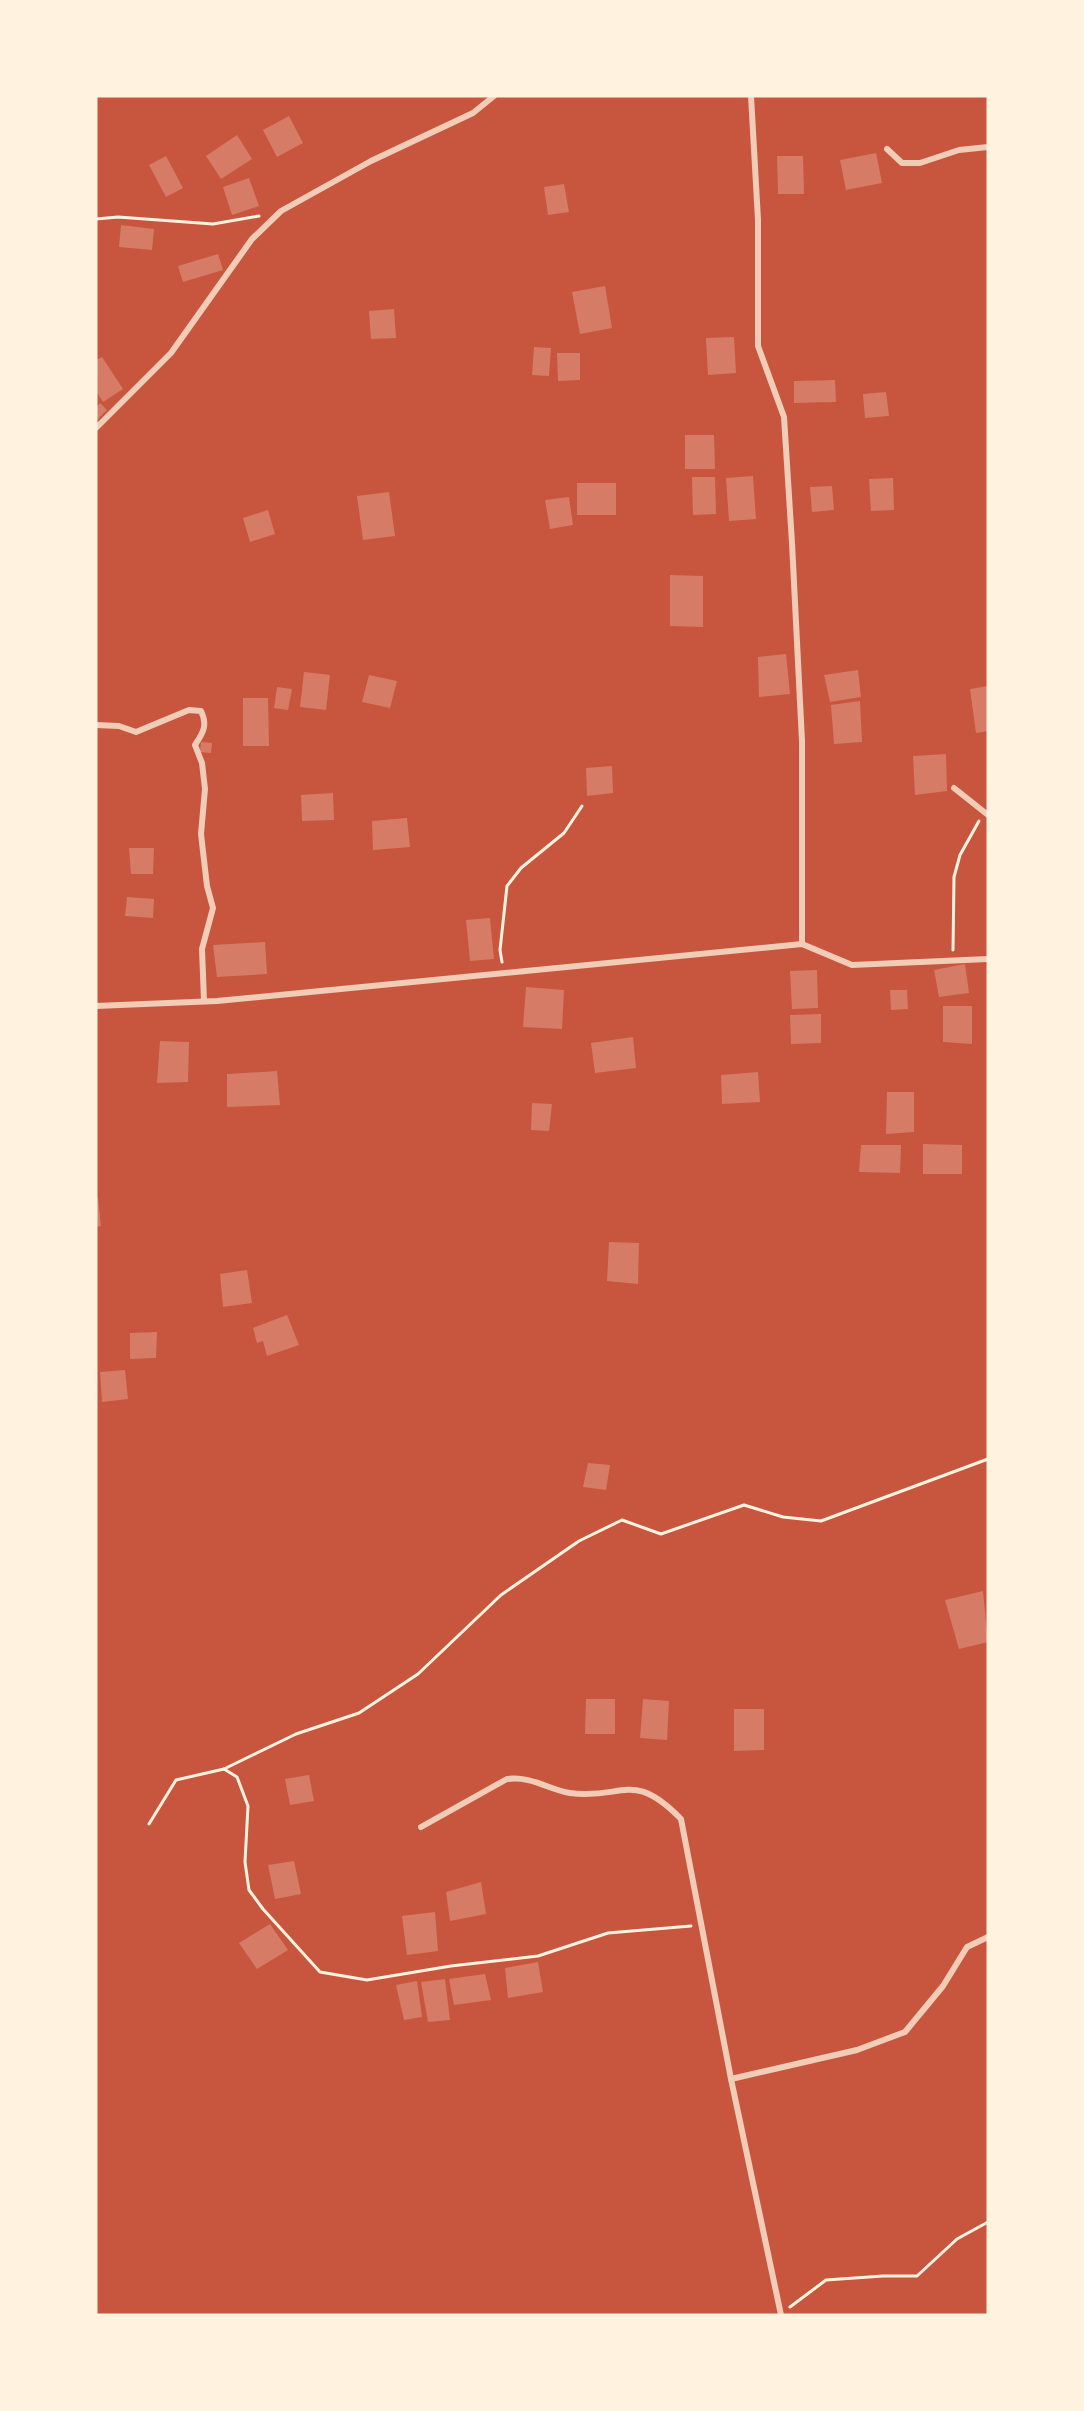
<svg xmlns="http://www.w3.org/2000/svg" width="1084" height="2411" font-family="Figtree,sans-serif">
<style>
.building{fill:#d67c66}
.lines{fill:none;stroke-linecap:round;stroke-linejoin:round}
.path{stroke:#fff3e0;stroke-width:3}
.minor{stroke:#f1ccb7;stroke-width:6}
</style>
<rect width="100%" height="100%" fill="#c8553d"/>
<g class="building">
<path d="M289,116L303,143L277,157L263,130Z"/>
<path d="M237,135L252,159L221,179L206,156Z"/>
<path d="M876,153L882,183L846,190L840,160Z"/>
<path d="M166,156L183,188L166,197L149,165Z"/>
<path d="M777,156H803L804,194H778Z"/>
<path d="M249,178L259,206L232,215L223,187Z"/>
<path d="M564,184L569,212L548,215L544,187Z"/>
<path d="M121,225L154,229L152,250L119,247Z"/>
<path d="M218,254L223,270L183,282L178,266Z"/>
<path d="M605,286L612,328L580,334L572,292Z"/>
<path d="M394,309L396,338L371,339L369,311Z"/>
<path d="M734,337L736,373L708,375L706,338Z"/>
<path d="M534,347L551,348L549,376L532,375Z"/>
<path d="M557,353H580V380L558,381Z"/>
<path d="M102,357L123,389L103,402L96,391V360Z"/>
<path d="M835,380L836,402L794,403V381Z"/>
<path d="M886,392L889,416L865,418L863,394Z"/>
<path d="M100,403L107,410L96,421V408Z"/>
<path d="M685,435H714L715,469H685Z"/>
<path d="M753,476L756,519L729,521L726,478Z"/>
<path d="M692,477H715L716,514L693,515Z"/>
<path d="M893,478L894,510L871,511L869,479Z"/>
<rect x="577" y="483" width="39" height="32"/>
<path d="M832,486L834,510L812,512L810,487Z"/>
<path d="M389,492L395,536L363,540L357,496Z"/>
<path d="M569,497L573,525L550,529L545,500Z"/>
<path d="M268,510L275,534L250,542L243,518Z"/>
<path d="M670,575L703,576V627L670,626Z"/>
<path d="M786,654L790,694L759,697L758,657Z"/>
<path d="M858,670L861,697L830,702L824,675Z"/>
<path d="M304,672L330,675L326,710L300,707Z"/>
<path d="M369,675L397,681L390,708L362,702Z"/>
<path d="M988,686V731L976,733L970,689Z"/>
<path d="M277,687L292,689L288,710L274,708Z"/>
<path d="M243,698H268L269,746H243Z"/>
<path d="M860,701L862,742L834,744L831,705Z"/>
<path d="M201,742L212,743L211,753L200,752Z"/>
<path d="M946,754L947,791L915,795L913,756Z"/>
<path d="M612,766L613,793L587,796L586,768Z"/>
<path d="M333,793L334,820L302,821L301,795Z"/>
<path d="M407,818L410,847L373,850L372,821Z"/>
<path d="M129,848H154L153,874H131Z"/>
<path d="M127,897L154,899L153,918L125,916Z"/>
<path d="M490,918L494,959L470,961L466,920Z"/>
<path d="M265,942L267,974L217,977L213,945Z"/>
<path d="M965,964L969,993L939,997L934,970Z"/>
<path d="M817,970L818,1008L792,1009L790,971Z"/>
<path d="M526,987L564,990L562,1029L523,1027Z"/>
<path d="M890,990H907L908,1009L891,1010Z"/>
<path d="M943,1006H972V1044L943,1042Z"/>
<path d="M821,1014V1043L791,1044L790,1015Z"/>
<path d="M633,1037L636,1068L595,1073L591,1043Z"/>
<path d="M160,1041L189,1042L188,1082L157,1083Z"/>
<path d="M277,1071L280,1105L227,1107V1074Z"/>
<path d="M758,1072L760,1102L722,1104L721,1075Z"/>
<path d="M887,1092H914V1132L886,1134Z"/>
<path d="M532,1103L552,1104L549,1131L531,1130Z"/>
<path d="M923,1144L962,1145V1174H923Z"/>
<path d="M861,1145H901L900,1173L859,1172Z"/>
<path d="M96,1198H98L101,1226L96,1227Z"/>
<path d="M609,1242L639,1243L638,1284L607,1281Z"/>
<path d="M247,1270L252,1303L223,1307L220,1274Z"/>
<path d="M287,1315L299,1345L267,1356L263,1341L257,1343L253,1328Z"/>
<path d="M157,1332L156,1358L130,1359V1333Z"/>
<path d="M125,1370L128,1399L102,1402L100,1372Z"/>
<path d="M588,1463L610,1465L606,1490L583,1487Z"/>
<path d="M983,1591L988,1642L959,1649L945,1600Z"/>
<path d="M586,1699H615V1734H585Z"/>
<path d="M643,1699L669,1701L667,1740L640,1738Z"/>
<path d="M734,1709H764V1750L734,1751Z"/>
<path d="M309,1775L314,1801L290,1805L285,1779Z"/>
<path d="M294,1861L301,1894L275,1899L268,1865Z"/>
<path d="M481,1882L486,1914L450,1921L446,1892Z"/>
<path d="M435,1912L438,1951L407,1955L402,1916Z"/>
<path d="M270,1924L288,1950L257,1969L239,1943Z"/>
<path d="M538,1962L543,1992L508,1998L505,1968Z"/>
<path d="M485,1974L491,2000L454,2005L449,1979Z"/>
<path d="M445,1979L450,2020L428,2022L421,1982Z"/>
<path d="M417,1981L422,2017L404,2020L396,1985Z"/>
</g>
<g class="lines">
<g class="path">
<path d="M96,219L118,217L213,224L259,216"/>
<path d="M953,950L954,877L960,855L979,821"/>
<path d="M502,962L500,950L507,886L521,868L564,833L582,806"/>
<path d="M224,1769L237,1777L248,1806L245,1862L249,1890L263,1909L320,1972L367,1980L451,1966L538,1956L608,1933L691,1926"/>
<path d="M149,1824L176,1780L224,1769L296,1734L359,1713L418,1674L501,1595L579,1541L622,1520L661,1534L744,1505L783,1517L821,1521L988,1459"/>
<path d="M790,2307L826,2280L883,2276H917L957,2239L988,2222"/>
</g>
<g class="minor">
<path d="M751,96L758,220V346L784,417L792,543L802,741V944"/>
<path d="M887,149L902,163H920L959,150L988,147"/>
<path d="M96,428L171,353L252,239L281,211L371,161L473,113L494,96"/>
<path d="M96,725L119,726L136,732L189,710L201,711C208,725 203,733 195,745L202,763L205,789L201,834L207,886L213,908L202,949L204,1001"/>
<path d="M954,788L988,815"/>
<path d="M96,1006L217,1001L802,944L852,965L988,959"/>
<path d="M421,1827L507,1779C532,1776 547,1789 570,1793C624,1800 632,1769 681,1819L731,2079L781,2315"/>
<path d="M731,2079L857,2050L905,2032L943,1986L967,1947L988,1937"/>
</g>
</g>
<rect width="1084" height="2411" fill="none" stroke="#fff3e0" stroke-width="195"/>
</svg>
